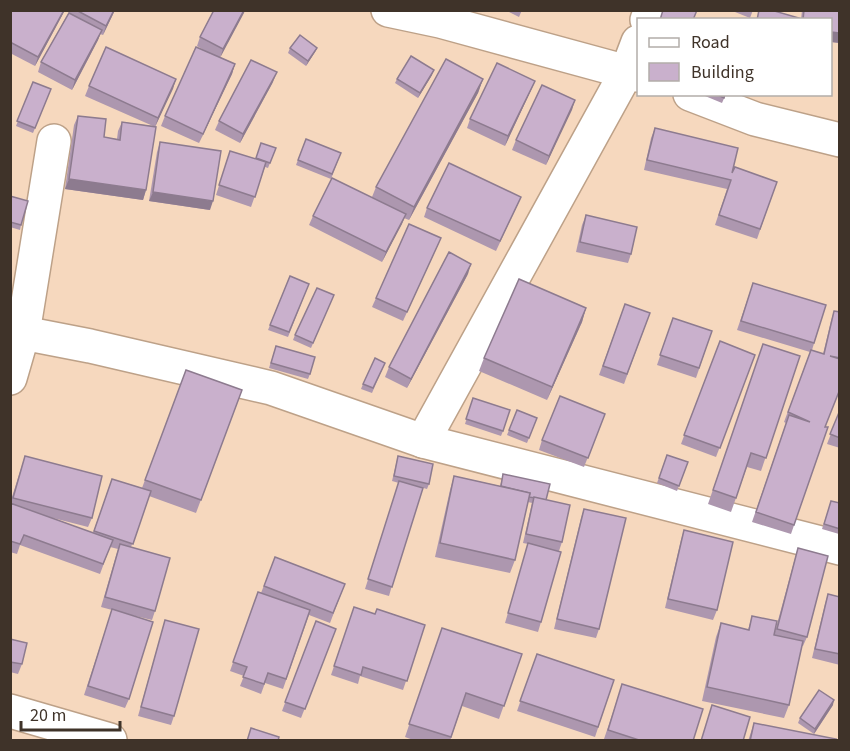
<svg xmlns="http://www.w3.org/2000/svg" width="850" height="751" font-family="'Source Sans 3',sans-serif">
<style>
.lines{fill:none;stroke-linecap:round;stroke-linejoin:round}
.minor-casing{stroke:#bda188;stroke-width:36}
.minor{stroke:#fff;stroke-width:33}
.wall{fill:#ad97af}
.shaded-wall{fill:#8d7b8f}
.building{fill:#c9b0cc;stroke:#8d7b8f;stroke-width:1.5}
</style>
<rect width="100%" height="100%" fill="#f6d8be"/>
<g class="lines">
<g class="minor-casing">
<g id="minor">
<path d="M388,10L440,21L638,75"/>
<path d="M647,20L651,10"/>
<path d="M690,94L755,119L840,140"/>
<path d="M23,333L54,141"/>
<path d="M10,378L23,333L90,346L271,388L423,441L840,548"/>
<path d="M423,441L627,71L638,42"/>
<path d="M10,711L110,740"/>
</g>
</g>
<use href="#minor" class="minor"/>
</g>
<g class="wall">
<path d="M10,10H65L35,66L10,53Z"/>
<path d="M70,10H115L103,35L100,34L98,40L72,90L38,72L41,62Z"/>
<path d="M214,10H245L220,57L235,64L232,74L199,143L161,126L165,116L207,52L197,46L200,37Z"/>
<path d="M505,10H522L519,17Z"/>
<path d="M730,10H753L750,18Z"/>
<path d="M802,10H840V43L831,42V20H801Z"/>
<path d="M290,48H317L315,52L306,66L288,53Z"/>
<path d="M432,75L418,98L395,83L397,79Z"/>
<path d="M176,79L155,127L146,190L143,200L65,189L74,125L78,116L104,137L117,139L118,131L122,122L153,126L85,96L89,86Z"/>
<path d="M483,79L478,93L409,220L404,218L382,262L309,225L313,216L372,197L376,187Z"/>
<path d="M535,81L531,90L505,146L467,128L470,119Z"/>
<path d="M33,82L51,89L33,133L16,126Z"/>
<path d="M273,82L240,143L215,130L219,121Z"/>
<path d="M705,94H726L722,103L705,96Z"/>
<path d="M575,100L546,165L512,150L516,140Z"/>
<path d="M655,128L732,173L777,182L757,239L715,225L727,189L644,170L651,138Z"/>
<path d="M306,139L341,153L331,179L296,165Z"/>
<path d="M160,142L210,210L149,201L157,152Z"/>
<path d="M276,148L268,168L265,167L251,207L216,195L230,151L255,159Z"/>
<path d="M10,196L21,225L20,230L10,227Z"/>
<path d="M521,197L517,206L496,251L424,217L427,208Z"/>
<path d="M586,215L631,254L628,263L576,252L582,225Z"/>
<path d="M441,238L437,247L403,321L372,307L376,298Z"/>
<path d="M468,274L407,388L385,377L389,367Z"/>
<path d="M290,276L309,284L288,337L268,330Z"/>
<path d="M753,283L826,305L812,350L823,354L831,321L834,311L840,312V389L825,427H828L791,534L752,522L786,423L784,422L810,352L737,330Z"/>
<path d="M334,295L311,348L293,340L295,335Z"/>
<path d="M625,304L650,313L624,384L599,375Z"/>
<path d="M586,308L582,322L547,400L479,371L484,358Z"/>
<path d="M673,318L712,331L696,378L657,365Z"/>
<path d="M720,341L755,355L716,457L681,444Z"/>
<path d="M763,344L800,356L761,471L747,467L731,512L708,504Z"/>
<path d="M276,346L310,374L308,379L269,368Z"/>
<path d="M385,363L372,393L361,389L363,384Z"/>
<path d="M186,370L242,390L196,513L149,496L131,547L155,611L152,620L131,615L129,699L125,708L84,695L112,610L101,607L118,549L110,547L100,574L20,545L17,554L10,552V503L25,456L92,518L88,527L53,518L93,533L112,479L142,488Z"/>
<path d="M473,398L503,431L501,436L465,424Z"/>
<path d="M517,410L537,418L527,443L507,435Z"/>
<path d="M840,410V448L827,444Z"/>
<path d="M605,414L584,467L539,450L542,440Z"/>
<path d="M667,455L688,462L677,491L657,483Z"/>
<path d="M398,456L429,484L427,489L420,487L389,596L365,589L399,483L392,481Z"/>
<path d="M503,474L546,500L562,542L559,551L541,622L538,632L505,623L528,544L523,543L532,503L528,502L515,560L510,573L435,557L450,490L454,476L500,486Z"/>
<path d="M831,501L840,503L839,534L822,529Z"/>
<path d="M584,509L599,629L596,638L554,629L581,518Z"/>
<path d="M684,530L717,610L713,620L665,608L681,540Z"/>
<path d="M798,548L807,637L803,646H802L789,705L784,718L702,701L716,637L721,623L748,630L752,616L774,635L795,558Z"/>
<path d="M275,557L345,584L330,623L309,615L283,689L265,683L261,694L240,686L244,676L230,671L258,592L261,593Z"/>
<path d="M828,594L840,597V665L812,658L825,604Z"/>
<path d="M354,607L375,614L425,625L403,690L360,676L358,684L331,675Z"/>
<path d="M165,620L174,716L171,725L138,716Z"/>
<path d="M316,621L336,629L301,718L282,711Z"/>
<path d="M442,628L522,654L499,719L462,706L450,741H416L405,737Z"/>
<path d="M10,639L22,664L18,674L10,672Z"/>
<path d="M537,654L614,680L595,737L517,711Z"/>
<path d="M619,694L693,741H608L604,739Z"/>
<path d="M833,705L814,734L798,723L800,718Z"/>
<path d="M754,723L835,741H748Z"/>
</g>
<g class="shaded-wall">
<path d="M64,10H65L35,66L38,57Z"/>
<path d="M114,10H115L103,35L106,26Z"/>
<path d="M244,10H245L244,13L220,58L223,49Z"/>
<path d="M102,30L98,40L72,90L75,80Z"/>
<path d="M831,32L840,33V43L831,42Z"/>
<path d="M317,48L315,52L306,66L308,61Z"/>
<path d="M235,64L232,74L199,143L203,134Z"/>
<path d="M434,70L432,75L418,98L420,93Z"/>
<path d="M277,72L273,82L240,143L243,134Z"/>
<path d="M176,79L173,89L155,127L158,118Z"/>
<path d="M483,79L478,93L409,220L414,207Z"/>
<path d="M535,81L531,90L505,146L508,136Z"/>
<path d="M575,100L572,110L546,165L549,156Z"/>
<path d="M69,179L146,190L143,200L65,189Z"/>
<path d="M153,192L213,201L210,210L149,201Z"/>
<path d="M406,214L402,224L382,262L386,252Z"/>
<path d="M471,264L468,274L407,388L411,379Z"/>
<path d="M586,308L582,322L547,400L552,387Z"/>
<path d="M834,700L833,705L814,734L815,729Z"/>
</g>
<g class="building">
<path d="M10,10H64L38,57L10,42Z"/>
<path d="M76,10H114L106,26Z"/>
<path d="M214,10H244L223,49L200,37Z"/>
<path d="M663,10H697L693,20H660Z"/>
<path d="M759,10H771L799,18V20H757Z"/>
<path d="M804,10H840V33L831,32V20H803Z"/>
<path d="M69,13L102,30L75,80L41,62Z"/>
<path d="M300,35L317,48L308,61L290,48Z"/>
<path d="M106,47L176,79L158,118L89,86Z"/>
<path d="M196,47L235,64L203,134L165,116Z"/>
<path d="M411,56L434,70L420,93L397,79Z"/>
<path d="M446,59L483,79L414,207L376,187Z"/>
<path d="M251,60L277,72L243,134L219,121Z"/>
<path d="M497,63L535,81L508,136L470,119Z"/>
<path d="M33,82L51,89L35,128L17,121Z"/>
<path d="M542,85L575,100L549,156L516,140Z"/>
<path d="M716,94H725L724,98Z"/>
<path d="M78,116L106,119L104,137L120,140L122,122L156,127L146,190L69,179Z"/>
<path d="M655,128L738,148L732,173L735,167L777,182L760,229L719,215L731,180L647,160Z"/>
<path d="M306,139L341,153L332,174L298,160Z"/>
<path d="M160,142L221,151L213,201L153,192Z"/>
<path d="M261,143L276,148L270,163L256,158Z"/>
<path d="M230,151L266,162L255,197L219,185Z"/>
<path d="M449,163L521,197L500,241L427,208Z"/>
<path d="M332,178L406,214L386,252L313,216Z"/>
<path d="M10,196L28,201L21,225L10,222Z"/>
<path d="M586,215L637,227L631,254L580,242Z"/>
<path d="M409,224L441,238L407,312L376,298Z"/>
<path d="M449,252L471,264L411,379L389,367Z"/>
<path d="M290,276L309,284L289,332L270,325Z"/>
<path d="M519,279L586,308L552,387L484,358Z"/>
<path d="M753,283L826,305L814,343L741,321Z"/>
<path d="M317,288L334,295L313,343L295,335Z"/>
<path d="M625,304L650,313L627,374L603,366Z"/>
<path d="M834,311L840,312V358L830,356L840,359V389L825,427H828L794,525L756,512L789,415L810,422L788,412L811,350L824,354Z"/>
<path d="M673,318L712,331L699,368L660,355Z"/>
<path d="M720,341L755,355L720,448L684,435Z"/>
<path d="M763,344L800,356L766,458L751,453L736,498L713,490Z"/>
<path d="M276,346L315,357L310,374L271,363Z"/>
<path d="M375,358L385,363L373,388L363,384Z"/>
<path d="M186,370L242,390L201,500L145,480Z"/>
<path d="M560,396L605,414L588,458L542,440Z"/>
<path d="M473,398L510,410L503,431L466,419Z"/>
<path d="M517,410L537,418L529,438L509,430Z"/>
<path d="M840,410V438L830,434Z"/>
<path d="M667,455L688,462L679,486L659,478Z"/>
<path d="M25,456L102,476L92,518L13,498Z"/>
<path d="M398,456L433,464L429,484L394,476Z"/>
<path d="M503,474L550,484L546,500L529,497L530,493L501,486Z"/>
<path d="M454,476L530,493L515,560L440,543Z"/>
<path d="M112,479L151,491L133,544L94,531Z"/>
<path d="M399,481L423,488L392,587L368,579Z"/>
<path d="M534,497L570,505L562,542L526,534Z"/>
<path d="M831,501L840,503V529L824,524Z"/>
<path d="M10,503L113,540L103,564L24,535L20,544L10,541Z"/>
<path d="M584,509L626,518L599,629L557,619Z"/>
<path d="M684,530L733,542L717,610L668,599Z"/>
<path d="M528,543L561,552L541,622L508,613Z"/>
<path d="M120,544L170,558L155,611L105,597Z"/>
<path d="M798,548L828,556L807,637L777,629Z"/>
<path d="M275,557L345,584L333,613L264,586Z"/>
<path d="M258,592L310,610L286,679L268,673L264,684L243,677L247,667L233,662Z"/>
<path d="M828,594L840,597V654L815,649Z"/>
<path d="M354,607L375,614L377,609L425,625L407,681L363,667L361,675L334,666Z"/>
<path d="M112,609L153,622L129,699L88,686Z"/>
<path d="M752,616L777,621L774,635L803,641L789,705L707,687L721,623L749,630Z"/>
<path d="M165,620L199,629L174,716L141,707Z"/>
<path d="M316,621L336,629L305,709L285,702Z"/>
<path d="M442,628L522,654L504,706L466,693L451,737L409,724Z"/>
<path d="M10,639L27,643L22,664L10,662Z"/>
<path d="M537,654L614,680L598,727L520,701Z"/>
<path d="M622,684L703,709L693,741H642L608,730Z"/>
<path d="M819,690L834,700L815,729L800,718Z"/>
<path d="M712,705L750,717L743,741H701Z"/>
<path d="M754,723L836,739L835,741H750Z"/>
<path d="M251,728L279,737L278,741H247Z"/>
</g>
<rect width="850" height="751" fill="none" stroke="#3f3329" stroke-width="24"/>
<rect x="637" y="18" width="195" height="78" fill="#ffffff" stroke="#b2ada9" stroke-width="1.5"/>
<rect x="649" y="38" width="30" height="9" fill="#ffffff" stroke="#b2ada9" stroke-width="1.5"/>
<text x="691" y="48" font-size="18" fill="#3f3329">Road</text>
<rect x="649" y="63" width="30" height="18" fill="#c9b0cc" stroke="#b2ada9" stroke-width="1.5"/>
<text x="691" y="78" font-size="18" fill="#3f3329">Building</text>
<path d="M21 721v9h99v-9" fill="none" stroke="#3f3329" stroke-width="3"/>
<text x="30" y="721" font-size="18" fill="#3f3329" stroke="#ffffff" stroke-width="4.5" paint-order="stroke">20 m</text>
</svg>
